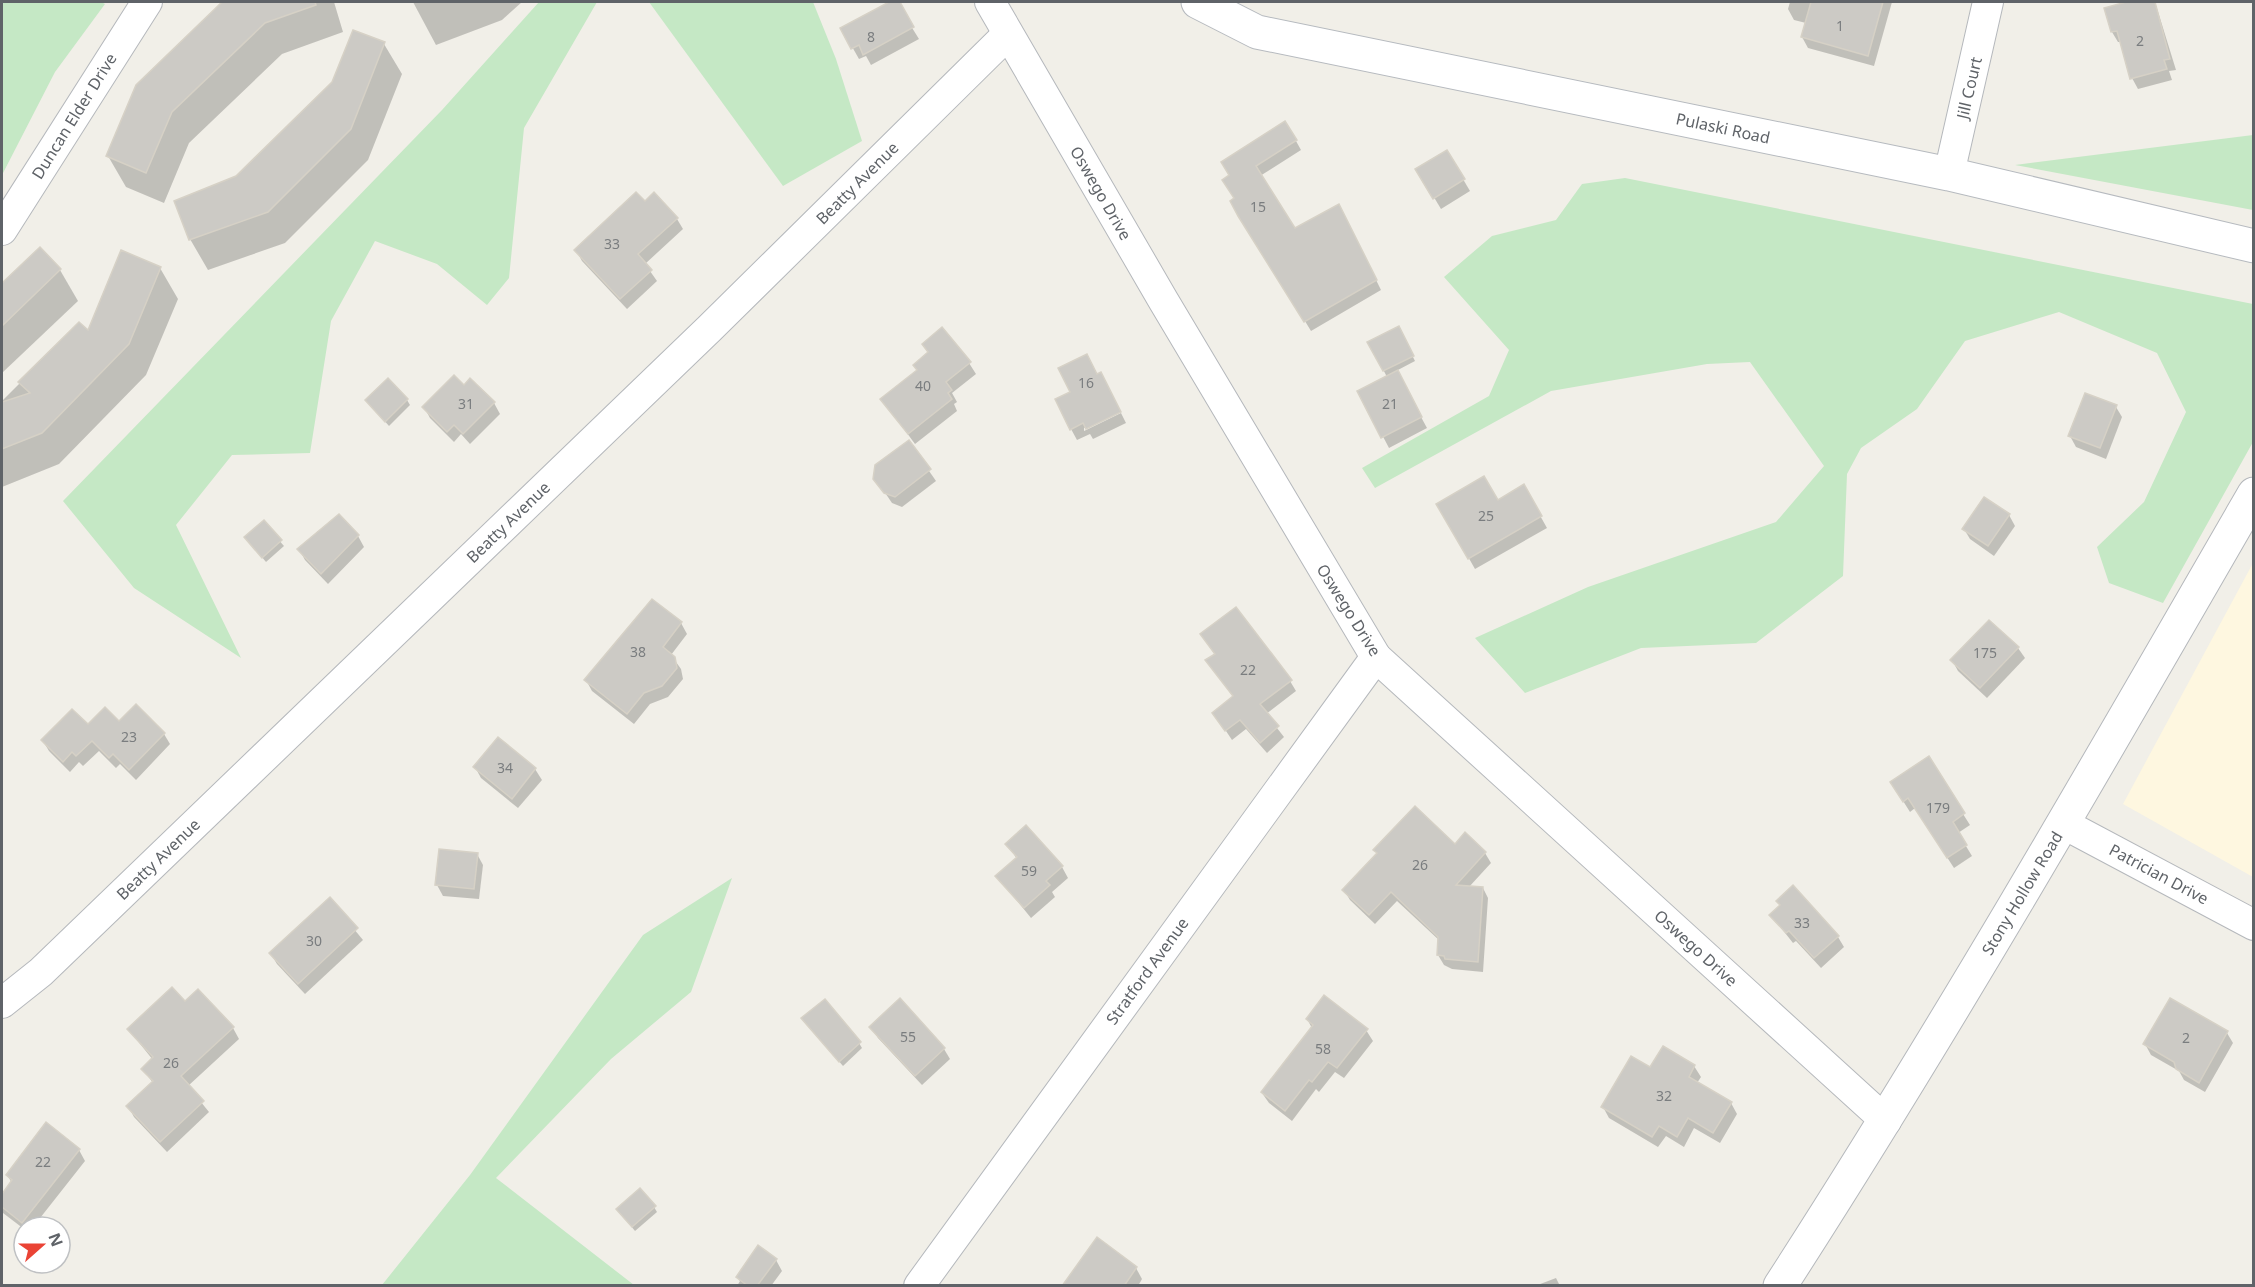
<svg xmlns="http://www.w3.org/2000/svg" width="2255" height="1287" font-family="'Noto Sans',sans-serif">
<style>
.commercial{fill:#fef7e0}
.green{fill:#c5e8c5}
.shadow{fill:#0003}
.building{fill:#cccac5;stroke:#d6d1c6;stroke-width:1.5}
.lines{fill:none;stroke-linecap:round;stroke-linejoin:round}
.minor-casing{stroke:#b5b8bc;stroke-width:32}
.tertiary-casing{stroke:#b5b8bc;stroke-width:35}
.secondary-casing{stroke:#b6babf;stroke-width:35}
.minor{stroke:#fff;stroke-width:30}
.tertiary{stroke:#fff;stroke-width:33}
.secondary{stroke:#fff;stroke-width:33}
.labels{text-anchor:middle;stroke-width:4.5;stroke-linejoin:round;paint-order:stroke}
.number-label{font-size:14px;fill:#7a7d7f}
.street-label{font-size:16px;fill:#5f6368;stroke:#fff}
</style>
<rect width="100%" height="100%" fill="#f1efe8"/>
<path class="commercial" d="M2253,563L2254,877H2253L2123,804Z"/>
<g class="green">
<path d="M2,2H101L105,4L55,72L2,175Z"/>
<path d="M539,2H597L524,128L509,278L487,305L437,264L375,241L331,321L310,453L232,455L176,525L241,658L134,588L63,501L442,110Z"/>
<path d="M649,2H813L836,59L862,141L783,186Z"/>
<path d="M2253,135V210L2015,165Z"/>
<path d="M1625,178L2253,304V442L2163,603L2109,583L2097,547L2144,502L2186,412L2157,353L2059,312L1965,341L1917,409L1861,448L1847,474L1843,576L1756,643L1641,648L1525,693L1475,638L1588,587L1776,522L1824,466L1750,362L1707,364L1551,391L1375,488L1362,468L1489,396L1509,350L1444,277L1492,236L1556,220L1582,184Z"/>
<path d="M732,878L691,992L611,1059L496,1178L634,1285H382L470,1175L643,935Z"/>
</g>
<g class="shadow">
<path d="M225,2H334L343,32L282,54L189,143L164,203L126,187L108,156L138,85Z"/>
<path d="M413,2H522L502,20L436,45Z"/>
<path d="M892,2H896L919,39L871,65L866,56L859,59L842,29Z"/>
<path d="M1790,2H1892L1874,66L1808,48L1802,37L1806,23L1794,20L1788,9Z"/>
<path d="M2134,2H2155L2176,70L2169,71L2172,80L2138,89L2132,78L2122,42H2118L2112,32L2106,9Z"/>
<path d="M354,32L384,44L402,74L368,160L285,243L208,270L190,239L237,178L333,83Z"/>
<path d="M1296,141L1301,150L1260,176L1294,230L1344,215L1381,290L1311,331L1232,201L1236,199L1224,180Z"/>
<path d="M1447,152L1470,191L1441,209L1417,169Z"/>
<path d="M645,203L677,219L683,229L645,264L657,281L627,309L582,261L576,250Z"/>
<path d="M40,249L60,270L78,301L2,373V285Z"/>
<path d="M160,268L178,299L146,375L59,464L2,487V401L79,324L88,332Z"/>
<path d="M1401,333L1415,361L1396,371L1427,428L1389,448L1359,391L1387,377L1369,342Z"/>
<path d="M929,354L969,363L976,374L952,393L957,402L954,404L957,411L915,444L882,399L918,371Z"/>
<path d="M1097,376L1119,411L1084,428V431L1121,413L1126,423L1093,439L1090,434L1077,440L1071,429Z"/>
<path d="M464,387L494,403L500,414L470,444L461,434L454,442L430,418L424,407Z"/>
<path d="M407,400L410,405L389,426L367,401Z"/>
<path d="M2116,407L2122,417L2106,459L2076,447L2070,436Z"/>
<path d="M909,442L936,481L902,507L892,503L875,478Z"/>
<path d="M1524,487L1547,528L1475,569L1438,504L1497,502Z"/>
<path d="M2009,515L2015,526L1994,556L1970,539L1964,529Z"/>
<path d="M263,522L284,546L266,562L246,538Z"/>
<path d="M318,531L321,534L358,536L364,547L328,584L305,560L299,549Z"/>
<path d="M681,623L687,634L671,655L681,669L683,679L668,697L650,704L634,724L592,691L586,680Z"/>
<path d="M1202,635L1290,681L1296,691L1266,714L1284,737L1267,753L1246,729L1232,740L1214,713L1234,698L1207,661L1215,655Z"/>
<path d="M2018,648L2025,658L1987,698L1958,671L1952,660Z"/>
<path d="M119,723L164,734L170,744L136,780L120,764L116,768L99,751L83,766L79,762L70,772L49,751L43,741Z"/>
<path d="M498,739L535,769L542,780L518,808L481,778L475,767Z"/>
<path d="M1928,759L1970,825L1958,833L1972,856L1954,868L1915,808L1910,812L1898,793Z"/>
<path d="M1026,827L1062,867L1068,878L1052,892L1055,897L1031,918L997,876L1017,859L1007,844Z"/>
<path d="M1466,835L1485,853L1491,863L1469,887L1483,888L1488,898L1483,972L1452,969L1444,965L1438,955L1440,941L1397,901L1375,924L1350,900L1344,890L1378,854L1375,850L1455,846Z"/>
<path d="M477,854L483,865L479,899L443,896L437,885Z"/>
<path d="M330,900L363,940L305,994L277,964L271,954Z"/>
<path d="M1771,915L1838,937L1844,947L1821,968L1796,941L1793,943Z"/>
<path d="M185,1003L233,1028L239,1039L188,1086L209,1112L167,1152L134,1117L128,1106L153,1083L143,1069L153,1060L129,1030Z"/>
<path d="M1307,1019L1366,1030L1373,1041L1344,1078L1335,1072L1319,1092L1316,1089L1292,1121L1269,1103L1262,1093L1312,1028Z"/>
<path d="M806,1023L859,1043L862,1048L843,1066Z"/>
<path d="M871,1027L944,1049L950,1059L922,1085L878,1038Z"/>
<path d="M2227,1033L2233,1043L2205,1092L2184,1080L2179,1071L2151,1055L2145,1044Z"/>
<path d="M1694,1066L1701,1077L1697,1083L1731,1103L1737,1114L1720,1143L1694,1128L1684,1147L1666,1136L1658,1147L1609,1118L1603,1107L1651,1070Z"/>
<path d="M79,1150L85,1161L33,1227H24V1229L3,1213L2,1196L12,1183L7,1175Z"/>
<path d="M654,1207L657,1212L635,1231L618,1210Z"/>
<path d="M1097,1239L1136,1268L1142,1279L1138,1286H1063Z"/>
<path d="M776,1260L782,1271L771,1286H737L740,1281L737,1277Z"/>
<path d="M1556,1278L1560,1286H1535Z"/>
</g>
<g class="building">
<path d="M222,2H315L316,5L265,23L172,112L146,173L106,156L136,85Z"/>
<path d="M889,2H900L914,27L863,55L859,45L851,49L840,28Z"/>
<path d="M1811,2H1883L1868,56L1801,37Z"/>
<path d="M2126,2H2155L2170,59L2164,60L2167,69L2130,79L2117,31L2111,32L2104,8Z"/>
<path d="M353,30L385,42L351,129L268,212L189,240L174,201L236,176L332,82Z"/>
<path d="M1285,121L1297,140L1256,166L1295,228L1339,204L1377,280L1304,322L1238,216L1230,201L1234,198L1222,180L1229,175L1221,162Z"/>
<path d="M1447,150L1465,179L1433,199L1415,169Z"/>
<path d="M636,192L645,201L654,192L678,218L638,254L652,270L620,299L574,250Z"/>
<path d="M40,247L61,269L2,326V283Z"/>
<path d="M121,250L161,267L129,344L42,433L2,449V402L30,393L18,382L79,322L88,330Z"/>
<path d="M1399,326L1414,356L1383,371L1367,342Z"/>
<path d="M942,327L971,362L946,382L952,390L948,393L952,399L908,434L880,399L917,370L913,365L928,352L922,344Z"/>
<path d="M1087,354L1097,374L1101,372L1121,412L1086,429L1083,423L1070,430L1055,399L1070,392L1058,368Z"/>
<path d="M1398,370L1422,417L1381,438L1357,391Z"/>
<path d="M454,375L464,385L470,378L495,402L463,434L454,425L447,432L422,407Z"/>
<path d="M388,378L408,399L385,422L365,400Z"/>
<path d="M2085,393L2117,405L2100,448L2068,436Z"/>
<path d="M909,440L931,469L895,497L884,493L873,479L875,465Z"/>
<path d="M1484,476L1498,500L1524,484L1542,516L1468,559L1436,504Z"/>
<path d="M1984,497L2010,514L1988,546L1962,529Z"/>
<path d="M339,514L359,535L321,574L297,549Z"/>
<path d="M264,520L282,540L262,558L244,537Z"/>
<path d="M652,599L682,622L663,647L675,657L677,668L662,686L644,693L627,714L584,680Z"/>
<path d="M1236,607L1292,680L1260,704L1279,726L1260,743L1240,720L1225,731L1212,713L1233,696L1205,660L1215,654L1200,634Z"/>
<path d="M1989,620L2019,647L1980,688L1950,660Z"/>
<path d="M136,704L165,733L129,770L113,754L109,758L92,741L76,756L72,752L63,762L41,740L72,709L88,724L105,707L119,721Z"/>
<path d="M498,737L536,768L512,799L473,767Z"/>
<path d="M1929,756L1965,813L1953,822L1967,845L1947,858L1908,798L1903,802L1890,782Z"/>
<path d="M1415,806L1455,844L1465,832L1486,852L1456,885L1483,887L1478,962L1445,959L1444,956L1437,955L1438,937L1391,892L1369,915L1342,890L1377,853L1373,850Z"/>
<path d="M1026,825L1063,866L1046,881L1050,885L1024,908L995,876L1017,857L1005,844Z"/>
<path d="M439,849L478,853L474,889L435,885Z"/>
<path d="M1793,885L1839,936L1814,958L1789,931L1786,933L1769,915L1780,905L1776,901Z"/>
<path d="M330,897L358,928L298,984L269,953Z"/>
<path d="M172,987L185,1001L198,989L234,1027L181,1076L204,1101L160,1142L126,1106L153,1081L141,1069L153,1057L127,1029Z"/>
<path d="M1324,995L1368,1029L1337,1068L1328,1062L1312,1082L1309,1080L1285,1111L1261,1092L1313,1025L1306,1019Z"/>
<path d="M900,998L945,1048L915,1076L869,1027Z"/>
<path d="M2170,998L2228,1031L2199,1083L2176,1069L2174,1062L2143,1044Z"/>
<path d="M825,999L861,1042L839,1062L801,1018Z"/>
<path d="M1663,1046L1695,1065L1689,1077L1732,1102L1713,1133L1688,1118L1677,1137L1659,1126L1652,1137L1601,1107L1631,1056L1650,1067Z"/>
<path d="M46,1122L80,1149L22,1223L2,1207V1194L12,1180L6,1175Z"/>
<path d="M640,1188L656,1206L632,1227L616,1209Z"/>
<path d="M1097,1237L1137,1267L1124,1286H1062Z"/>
<path d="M758,1245L777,1259L757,1286H748L736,1277Z"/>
</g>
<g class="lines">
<g class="minor-casing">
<g id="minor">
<path d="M990,2L1163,300L1376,657L1886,1121"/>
<path d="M1949,174L1988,2"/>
<path d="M2,230L147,2"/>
<path d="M2064,824L2254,925"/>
<path d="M2,1003L41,972L710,328L1008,34"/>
<path d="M919,1286L1376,657"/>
</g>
</g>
<g class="tertiary-casing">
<path id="tertiary" d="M1780,1286C1947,1027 2100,761 2254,494"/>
</g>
<g class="secondary-casing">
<path id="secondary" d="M1198,2L1257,32L1949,174L2254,246"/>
</g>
<use href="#minor" class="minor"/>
<use href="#tertiary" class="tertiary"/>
<use href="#secondary" class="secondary"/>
</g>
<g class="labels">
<g class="number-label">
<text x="1840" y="31">1</text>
<text x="871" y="42">8</text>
<text x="2140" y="46">2</text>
<text x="1258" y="212">15</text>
<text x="612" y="249">33</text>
<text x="1086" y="388">16</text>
<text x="923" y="391">40</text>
<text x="466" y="409">31</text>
<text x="1390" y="409">21</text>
<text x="1486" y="521">25</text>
<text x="638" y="657">38</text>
<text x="1985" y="658">175</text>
<text x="1248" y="675">22</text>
<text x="129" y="742">23</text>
<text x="505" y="773">34</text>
<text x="1938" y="813">179</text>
<text x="1420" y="870">26</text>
<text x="1029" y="876">59</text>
<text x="1802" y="928">33</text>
<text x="314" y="946">30</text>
<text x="908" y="1042">55</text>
<text x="2186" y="1043">2</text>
<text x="1323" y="1054">58</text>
<text x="171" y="1068">26</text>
<text x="1664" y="1101">32</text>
<text x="43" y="1167">22</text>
</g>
<g class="street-label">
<text transform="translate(1969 88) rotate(-77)" y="6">Jill Court</text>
<text transform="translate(74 116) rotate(-58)" y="6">Duncan Elder Drive</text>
<text transform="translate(1723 128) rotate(12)" y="6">Pulaski Road</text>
<text transform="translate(857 183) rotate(-45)" y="6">Beatty Avenue</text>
<text transform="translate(1101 193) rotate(60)" y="6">Oswego Drive</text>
<text transform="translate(508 522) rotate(-44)" y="6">Beatty Avenue</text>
<text transform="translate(1349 610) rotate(58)" y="6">Oswego Drive</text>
<text transform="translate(158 859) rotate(-44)" y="6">Beatty Avenue</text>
<text transform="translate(2159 874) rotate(28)" y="6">Patrician Drive</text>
<text transform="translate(2022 893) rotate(-59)" y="6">Stony Hollow Road</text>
<text transform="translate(1696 948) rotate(42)" y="6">Oswego Drive</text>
<text transform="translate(1147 971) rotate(-54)" y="6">Stratford Avenue</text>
</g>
</g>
<rect width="2255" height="1287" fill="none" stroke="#5f6368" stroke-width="6"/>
<g transform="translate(42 1245) rotate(69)"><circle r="28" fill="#ffffff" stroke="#bfc1c3" stroke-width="1.5"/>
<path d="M0-4.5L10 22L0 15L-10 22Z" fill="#ea4335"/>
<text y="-9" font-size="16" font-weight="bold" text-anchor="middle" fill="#5f6368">N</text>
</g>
</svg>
